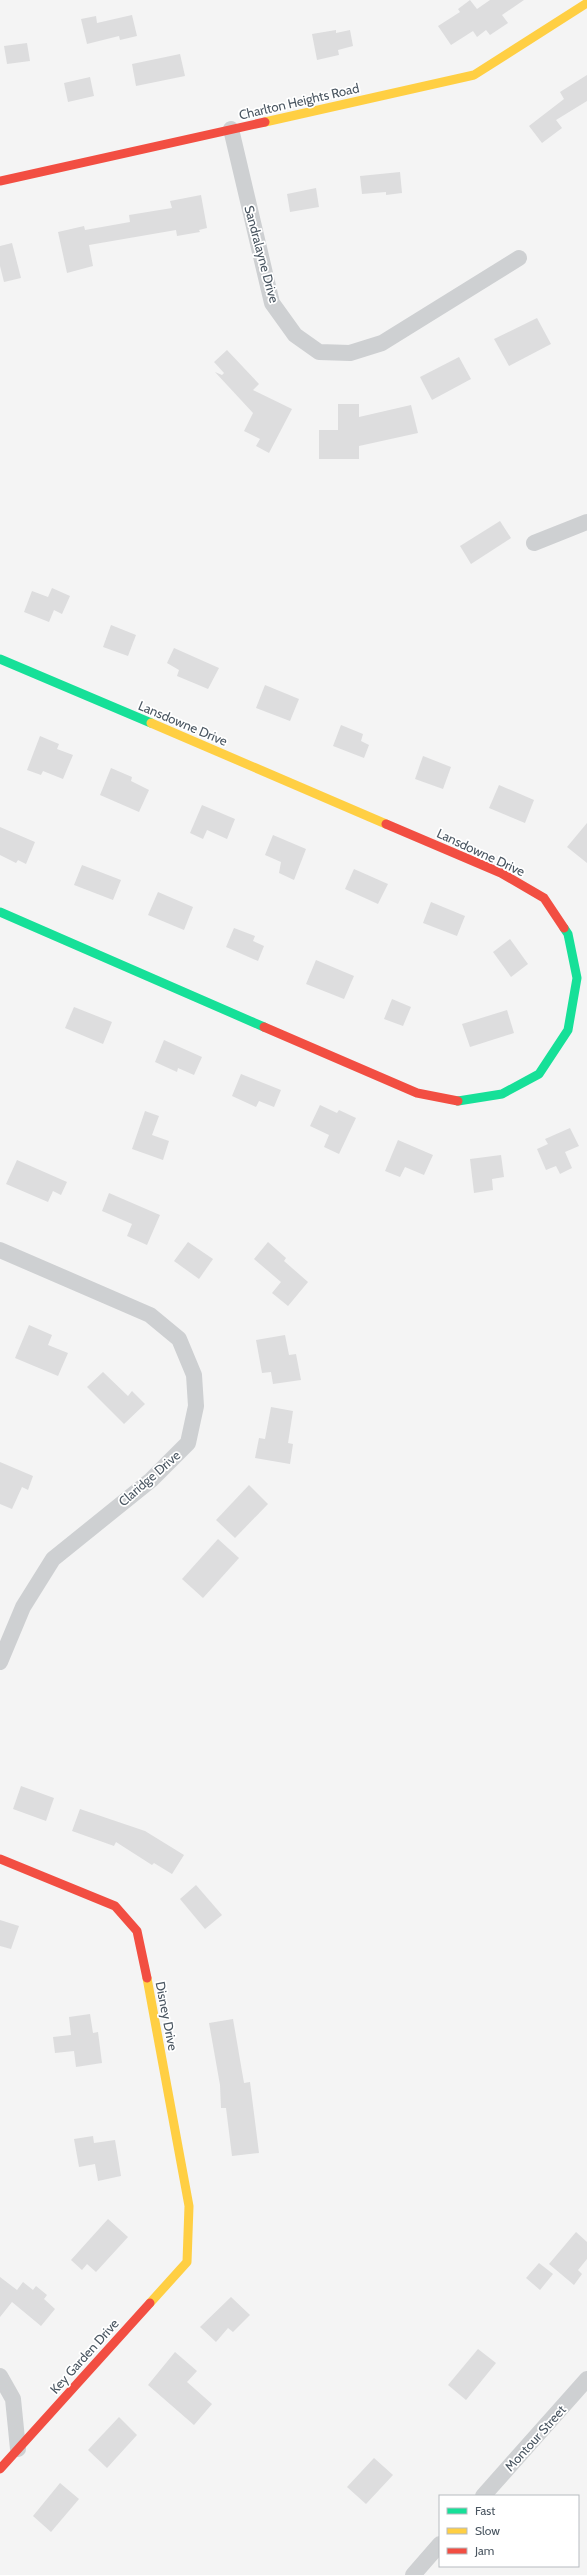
<svg xmlns="http://www.w3.org/2000/svg" width="587" height="2575" font-family="Cabin,sans-serif">
<style>
.building{fill:#ddddde}
.lines{fill:none;stroke-linecap:round;stroke-linejoin:round}
.street{stroke:#ced0d2;stroke-width:16}
.fast{stroke:#16e098;stroke-width:9}
.slow{stroke:#ffcf43;stroke-width:9}
.jam{stroke:#f24e42;stroke-width:9}
.labels{text-anchor:middle;stroke-width:3.5;stroke-linejoin:round;paint-order:stroke}
.street-label{font-size:13px;fill:#4a5661;stroke:#fff}
</style>
<rect width="100%" height="100%" fill="#f4f4f4"/>
<g class="building">
<path d="M470,0L477,9L490,0H524L502,15L508,23L490,35L486,30L477,37L473,31L451,45L438,26L460,12L458,9Z"/>
<path d="M132,15L137,36L120,40L119,36L87,44L81,19L96,16L97,23Z"/>
<path d="M336,30V33L350,30L353,46L338,50L339,55L317,60L312,34Z"/>
<path d="M27,43L30,61L7,64L4,46Z"/>
<path d="M180,54L185,76L136,86L132,64Z"/>
<path d="M587,75V101L556,120L562,128L542,143L529,126L564,99L560,92Z"/>
<path d="M90,77L94,96L68,102L64,83Z"/>
<path d="M400,172L402,193L386,195V192L362,194L360,176Z"/>
<path d="M316,188L319,207L290,212L287,194Z"/>
<path d="M201,195L207,228L199,230L200,232L177,236L176,230L89,245L93,266L67,273L58,232L84,226L85,230L130,222L129,215L172,208L170,201Z"/>
<path d="M12,243L21,278L4,282L0,266V246Z"/>
<path d="M537,318L551,344L509,366L494,339Z"/>
<path d="M227,350L259,384L253,390L292,409L269,453L256,446L260,439L244,431L253,413L215,372L222,375L224,373L214,362Z"/>
<path d="M459,357L471,379L432,400L420,377Z"/>
<path d="M338,404H359V417L411,405L418,433L359,446V459H319V430H338Z"/>
<path d="M500,521L511,538L471,564L460,546Z"/>
<path d="M52,588L70,596L62,614L54,610L49,622L24,612L32,591L48,597Z"/>
<path d="M111,625L136,635L128,656L103,647Z"/>
<path d="M174,648L219,668L208,689L177,676L179,670L167,663Z"/>
<path d="M265,685L299,699L290,721L256,708Z"/>
<path d="M341,725L363,734L361,741L369,745L364,758L333,746Z"/>
<path d="M40,736L59,744L57,749L73,755L63,779L43,771L41,775L27,770Z"/>
<path d="M423,756L451,767L443,789L415,779Z"/>
<path d="M111,768L132,777L131,781L149,790L139,812L100,795Z"/>
<path d="M499,785L534,800L525,823L489,808Z"/>
<path d="M202,805L235,819L227,839L207,830L203,839L190,833Z"/>
<path d="M587,823V863L567,847Z"/>
<path d="M0,827L35,842L26,864L18,860L16,863L0,855Z"/>
<path d="M273,835L306,849L294,880L279,873L281,862L265,855Z"/>
<path d="M82,865L121,880L113,900L74,885Z"/>
<path d="M354,869L388,884L378,904L345,889Z"/>
<path d="M158,892L193,907L184,930L148,915Z"/>
<path d="M431,902L465,916L457,936L423,923Z"/>
<path d="M234,928L255,936L253,941L264,946L258,961L226,947Z"/>
<path d="M510,939L528,964L511,977L493,952Z"/>
<path d="M316,960L354,976L344,999L306,984Z"/>
<path d="M392,999L411,1007L403,1026L384,1019Z"/>
<path d="M74,1007L112,1022L103,1044L65,1028Z"/>
<path d="M507,1010L514,1033L470,1047L462,1024Z"/>
<path d="M164,1040L202,1057L194,1075L178,1068L177,1072L155,1062Z"/>
<path d="M241,1074L281,1090L274,1107L259,1101L256,1107L232,1096Z"/>
<path d="M320,1105L337,1113L339,1110L356,1118L339,1154L324,1147L329,1135L310,1126Z"/>
<path d="M145,1111L159,1116L152,1135L169,1141L163,1160L132,1149Z"/>
<path d="M570,1128L579,1146L565,1152L572,1168L560,1174L556,1166L546,1170L537,1149L548,1144L545,1139Z"/>
<path d="M398,1140L433,1155L424,1175L405,1167L400,1177L385,1171Z"/>
<path d="M501,1155L504,1177L492,1179L493,1190L474,1193L470,1159Z"/>
<path d="M17,1160L67,1182L61,1195L53,1191L48,1202L6,1184Z"/>
<path d="M109,1193L160,1215L147,1245L127,1236L132,1224L102,1211Z"/>
<path d="M188,1242L213,1259L199,1279L174,1261Z"/>
<path d="M268,1242L286,1258L284,1261L308,1282L288,1306L272,1293L281,1282L254,1259Z"/>
<path d="M29,1325L52,1335L48,1345L68,1353L58,1376L15,1358Z"/>
<path d="M285,1335L289,1355L296,1354L301,1380L273,1384L271,1372L262,1373L256,1340Z"/>
<path d="M103,1372L128,1396L132,1391L145,1404L124,1424L87,1387Z"/>
<path d="M271,1407L293,1411L288,1443L293,1444L290,1464L255,1458L259,1438L265,1439Z"/>
<path d="M0,1462L33,1476L28,1490L22,1487L12,1509L0,1504Z"/>
<path d="M249,1485L268,1504L235,1538L216,1520Z"/>
<path d="M218,1539L239,1558L203,1598L182,1579Z"/>
<path d="M21,1786L54,1798L46,1821L13,1809Z"/>
<path d="M80,1809L145,1831L184,1855L172,1874L154,1863L152,1865L116,1842L114,1846L72,1831Z"/>
<path d="M196,1885L222,1915L205,1929L180,1899Z"/>
<path d="M0,1920L19,1926L11,1949L0,1946Z"/>
<path d="M90,2014L93,2033L98,2032L102,2063L76,2067L74,2051L55,2053L53,2037L71,2035L69,2017Z"/>
<path d="M233,2019L244,2083L250,2082L259,2153L232,2156L226,2108H221L220,2085L209,2023Z"/>
<path d="M93,2136L94,2143L115,2140L121,2176L98,2181L95,2164L79,2167L74,2139Z"/>
<path d="M108,2219L128,2237L96,2272L87,2264L82,2270L71,2260Z"/>
<path d="M576,2232L587,2242V2259L578,2270L582,2274L574,2285L549,2264Z"/>
<path d="M539,2263L553,2274L540,2290L526,2278Z"/>
<path d="M0,2277L17,2290L23,2282L33,2290L36,2286L47,2295L44,2299L55,2309L41,2326L12,2302L0,2317Z"/>
<path d="M231,2297L250,2315L233,2332L228,2328L216,2342L200,2327Z"/>
<path d="M478,2349L496,2363L466,2400L448,2385Z"/>
<path d="M175,2352L197,2371L187,2382L212,2404L194,2425L148,2385Z"/>
<path d="M119,2417L137,2435L107,2468L88,2450Z"/>
<path d="M374,2458L393,2475L366,2504L347,2487Z"/>
<path d="M60,2483L79,2499L51,2532L33,2516Z"/>
</g>
<g class="lines">
<g class="street">
<path d="M231,129L272,303L295,335L319,352L350,353L382,343L519,258"/>
<path d="M534,543L587,522"/>
<path d="M0,1250L150,1315L179,1339L194,1375L196,1406L188,1443L151,1480L53,1559L23,1607L0,1662"/>
<path d="M0,2376L13,2399L18,2449"/>
<path d="M483,2496L587,2379"/>
<path d="M413,2575L440,2544"/>
</g>
<g class="fast">
<path d="M0,659L151,723"/>
<path d="M0,912L264,1027"/>
<path d="M458,1101L502,1094L539,1074L568,1030L577,978L568,934L564,928"/>
</g>
<g class="slow">
<path d="M265,122L474,75L587,3"/>
<path d="M151,723L386,824"/>
<path d="M147,1978L189,2206L187,2262L150,2303"/>
</g>
<g class="jam">
<path d="M0,181L265,122"/>
<path d="M386,824L501,873L544,898L564,928"/>
<path d="M264,1027L417,1093L458,1101"/>
<path d="M0,1859L115,1906L137,1931L147,1978"/>
<path d="M0,2469L150,2303"/>
</g>
</g>
<g class="labels">
<g class="street-label">
<text transform="translate(299 101) rotate(-13)" y="5">Charlton Heights Road</text>
<text transform="translate(262 254) rotate(75)" y="5">Sandralayne Drive</text>
<text transform="translate(183 723) rotate(23)" y="5">Lansdowne Drive</text>
<text transform="translate(481 852) rotate(25)" y="5">Lansdowne Drive</text>
<text transform="translate(149 1478) rotate(-41)" y="5">Claridge Drive</text>
<text transform="translate(167 2016) rotate(79)" y="5">Disney Drive</text>
<text transform="translate(84 2356) rotate(-48)" y="5">Key Garden Drive</text>
<text transform="translate(535 2438) rotate(-48)" y="5">Montour Street</text>
</g>
</g>
<rect x="439" y="2495" width="140" height="72" fill="#ffffff" stroke="#b7bbc0"/>
<rect x="447" y="2508" width="20" height="6" fill="#16e098" stroke="#b7bbc0"/>
<text x="475" y="2515" font-size="12" fill="#4a5661">Fast</text>
<rect x="447" y="2528" width="20" height="6" fill="#ffcf43" stroke="#b7bbc0"/>
<text x="475" y="2535" font-size="12" fill="#4a5661">Slow</text>
<rect x="447" y="2548" width="20" height="6" fill="#f24e42" stroke="#b7bbc0"/>
<text x="475" y="2555" font-size="12" fill="#4a5661">Jam</text>
</svg>
